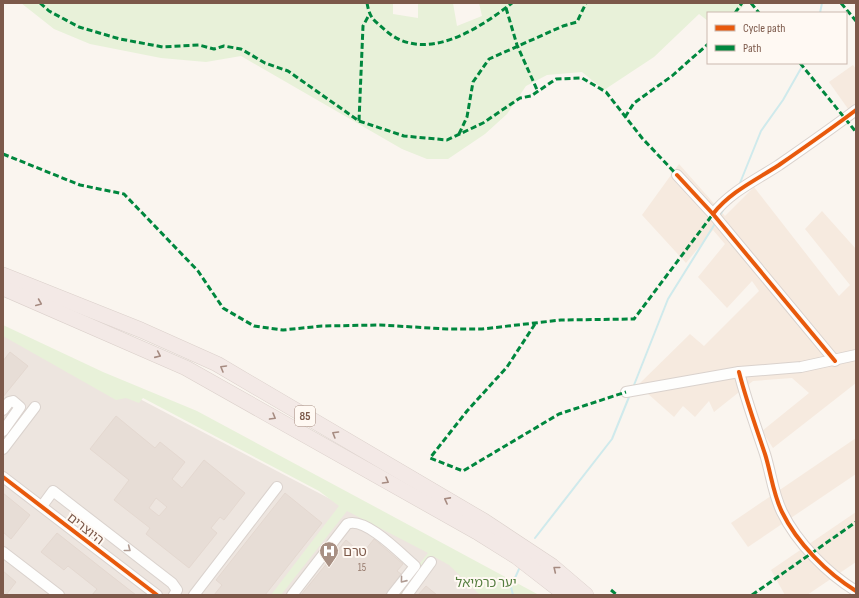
<svg xmlns="http://www.w3.org/2000/svg" width="859" height="598" font-family="'Sofia Sans Condensed','Noto Sans Hebrew',sans-serif">
<style>
.residential{fill:#f6eadf}
.industrial{fill:#ede5df}
.green{fill:#e8f1d9}
.lines{fill:none;stroke-linecap:round;stroke-linejoin:round}
.stream{stroke:#cfeaec;stroke-width:2}
.building{fill:#e7ddd6;stroke:#e4d8d0;fill-rule:evenodd}
.minor-casing{stroke:#dad2cd;stroke-width:12}
.highway-casing{stroke:#dbd0cb;stroke-width:16}
.minor{stroke:#fefefd;stroke-width:10}
.highway{stroke:#f3e9e6;stroke-width:15}
.quiet{stroke:#00873e;stroke-width:3;stroke-dasharray:6 3;stroke-linecap:butt}
.cycleway-casing{stroke:#fff9f3;stroke-width:6}
.cycleway{stroke:#e8590c;stroke-width:4}
.oneway{stroke:#a68b81}
.oneway2{stroke:#b09b92}
.labels{text-anchor:middle;stroke-width:4;stroke-linejoin:round;paint-order:stroke}
.number-label{font-size:11px;fill:#987c6f}
.shield{fill:#fff9f3;stroke:#a3897d;stroke-width:1}
.shield-label{font-size:12px;font-weight:bold;fill:#7c594a}
.street-label{font-size:13px;fill:#7c594a;stroke:#fff9f3}
.poi-label{font-size:13px;fill:#7c594a;stroke:#fff9f3;text-anchor:start}
.park-label{font-size:13px;fill:#547d3e;stroke:#fff9f3}
</style>
<rect width="100%" height="100%" fill="#faf5ef"/>
<g class="residential">
<path d="M853,65L856,69V120L829,82Z"/>
<path d="M679,164L725,216L754,187L839,296L850,285L805,229L822,211L856,249V383L773,448L762,431L809,393L792,378L753,381L714,412L709,401L695,417L683,406L674,417L638,385L690,334L704,346L759,291L752,281L727,308L698,277L725,244L713,230L686,263L642,215Z"/>
<path d="M856,438V474L748,547L731,523Z"/>
<path d="M856,512V562L807,595H785L771,570Z"/>
</g>
<path class="industrial" d="M3,327L513,595H3Z"/>
<g class="green">
<path d="M21,3H393V14L418,18V3H453L457,26L482,16L479,3H746L737,13H708V21L699,14L654,57L604,90L582,72L547,75L526,86L507,114L485,134L448,159H427L402,149L241,56L206,62L161,58L90,44L54,29Z"/>
<path d="M3,325L103,372L197,411L539,595H480L449,565L433,556L403,595H395L428,553L347,511L281,595H271L339,506L319,491L143,398L139,403L126,398L116,400L3,336Z"/>
</g>
<g class="lines">
<g class="stream">
<path d="M820,13L822,3"/>
<path d="M740,183L761,131L783,100L804,63"/>
<path d="M719,217L725,207"/>
<path d="M634,385L668,299L716,222"/>
<path d="M535,538L612,439L629,397"/>
<path d="M513,595L511,587L519,569"/>
</g>
</g>
<g class="building">
<path d="M10,352L28,366L3,397V361Z"/>
<path d="M116,416L155,448L160,442L185,462L172,479L182,488L204,460L245,493L224,520L220,517L211,528L217,533L189,568L146,534L150,528L114,500L129,480L90,449ZM156,498L167,507L159,516L149,508Z"/>
<path d="M3,493L30,515L11,539L3,532Z"/>
<path d="M285,493L322,523L265,595H214L222,585L216,580Z"/>
<path d="M57,533L109,574L136,595H92L97,589L68,566L64,570L41,552Z"/>
<path d="M374,539L403,564L397,571L401,574L386,595H301L346,540L362,554Z"/>
<path d="M3,571L16,582L6,595H3Z"/>
<path d="M426,586L437,595H418Z"/>
</g>
<g class="lines">
<g class="minor-casing">
<g id="minor">
<path d="M677,175L713,214L835,361"/>
<path d="M713,214C730,192 756,180 779,165C805,147 831,129 856,110"/>
<path d="M739,372C746,400 756,427 765,454C771,473 773,494 782,512C797,543 827,573 856,591"/>
<path d="M626,392L739,372L801,367L856,355"/>
<path d="M3,410L9,402L13,401L20,407L3,431"/>
<path d="M3,449L35,407"/>
<path d="M3,477L157,595"/>
<path d="M42,506L53,491L172,583L177,590L174,595"/>
<path d="M3,552L59,595"/>
<path d="M194,595L277,487"/>
<path d="M292,595L347,524C365,516 401,554 415,566L392,595"/>
<path d="M407,595L431,562"/>
</g>
</g>
<g class="highway-casing">
<g id="highway">
<path d="M3,275L141,330L217,364L484,521L552,566L586,595"/>
<path d="M3,288L186,368L477,532L517,557L566,595"/>
</g>
</g>
<use href="#minor" class="minor"/>
<use href="#highway" class="highway"/>
<g class="quiet">
<path d="M40,3L49,11L79,27L120,39L163,47L199,45L214,49L224,46L241,49L265,63L288,71L359,121L363,26L369,15"/>
<path d="M367,3C370,19 373,19 385,30C424,65 479,29 512,3"/>
<path d="M751,3L759,13"/>
<path d="M841,3L856,21"/>
<path d="M506,8L517,45L538,92"/>
<path d="M735,13L742,3"/>
<path d="M800,63L856,132"/>
<path d="M625,117L634,103L672,76L708,44"/>
<path d="M359,121L404,136L447,140L483,123L520,98L531,96L556,79L582,78L606,92L642,138L677,175"/>
<path d="M459,134L467,117L473,82L489,59L563,26L577,22L586,3"/>
<path d="M3,154L80,185L124,194L198,271L223,308L254,326L283,330L322,326L380,325L447,329H482L561,320L634,319L713,214"/>
<path d="M535,324L507,367L467,411L430,458L463,471L559,414L626,392"/>
<path d="M611,590L617,595"/>
<path d="M752,595L856,522"/>
</g>
<g class="cycleway-casing">
<g id="cycleway">
<path d="M677,175L713,214L835,361"/>
<path d="M713,214C730,192 756,180 779,165C805,147 831,129 856,110"/>
<path d="M739,372C746,400 756,427 765,454C771,473 773,494 782,512C797,543 827,573 856,591"/>
<path d="M3,477L157,595"/>
</g>
</g>
<use href="#cycleway" class="cycleway"/>
</g>
<defs><path id="oneway-chevron" d="M-2-3.5L2.5 0L-2 3.5" fill="none" stroke-width="1.6" stroke-linecap="round" stroke-linejoin="round"/></defs>
<g class="oneway">
<use href="#oneway-chevron" transform="translate(39 303) rotate(23)"/>
<use href="#oneway-chevron" transform="translate(158 355) rotate(24)"/>
<use href="#oneway-chevron" transform="translate(223 368) rotate(-150)"/>
<use href="#oneway-chevron" transform="translate(273 417) rotate(30)"/>
<use href="#oneway-chevron" transform="translate(335 434) rotate(-149)"/>
<use href="#oneway-chevron" transform="translate(386 481) rotate(30)"/>
<use href="#oneway-chevron" transform="translate(447 500) rotate(-152)"/>
<use href="#oneway-chevron" transform="translate(556 569) rotate(-141)"/>
</g>
<g class="oneway2">
<use href="#oneway-chevron" transform="translate(128 549) rotate(38)"/>
<use href="#oneway-chevron" transform="translate(403 580) rotate(129)"/>
</g>
<defs>
<g id="hospital-pin" transform="scale(1)"><path d="M0 17L-7.5 6A9.5 9.5 0 1 1 7.5 6Z" fill="#a89084" stroke="#fff9f3"/><path d="M-5-5h3v3.5h4V-5h3V5h-3V1.5h-4V5h-3Z" fill="#fff"/></g>
</defs>
<g fill-rule="evenodd">
<use href="#hospital-pin" x="329" y="551"/>
</g>
<g class="labels">
<g class="number-label">
<text x="362" y="571">15</text>
</g>
<rect class="shield" x="295" y="406" width="20" height="20" rx="3"/>
<g class="shield-label">
<text x="305" y="420">85</text>
</g>
<g class="street-label">
<text transform="translate(86 528) rotate(38)" y="5">היוצרים</text>
</g>
<g class="poi-label">
<text x="343" y="556">טרם</text>
</g>
<g class="park-label">
<text x="486" y="587">יער כרמיאל</text>
</g>
</g>
<rect width="859" height="598" fill="none" stroke="#7c594a" stroke-width="8"/>
<rect x="707" y="12" width="140" height="52" fill="#fff9f3" stroke="#cbb9af"/>
<rect x="715" y="25" width="20" height="6" fill="#e8590c" stroke="#cbb9af"/>
<text x="743" y="32" font-size="12" fill="#7c594a">Cycle path</text>
<rect x="715" y="45" width="20" height="6" fill="#00873e" stroke="#cbb9af"/>
<text x="743" y="52" font-size="12" fill="#7c594a">Path</text>
</svg>
